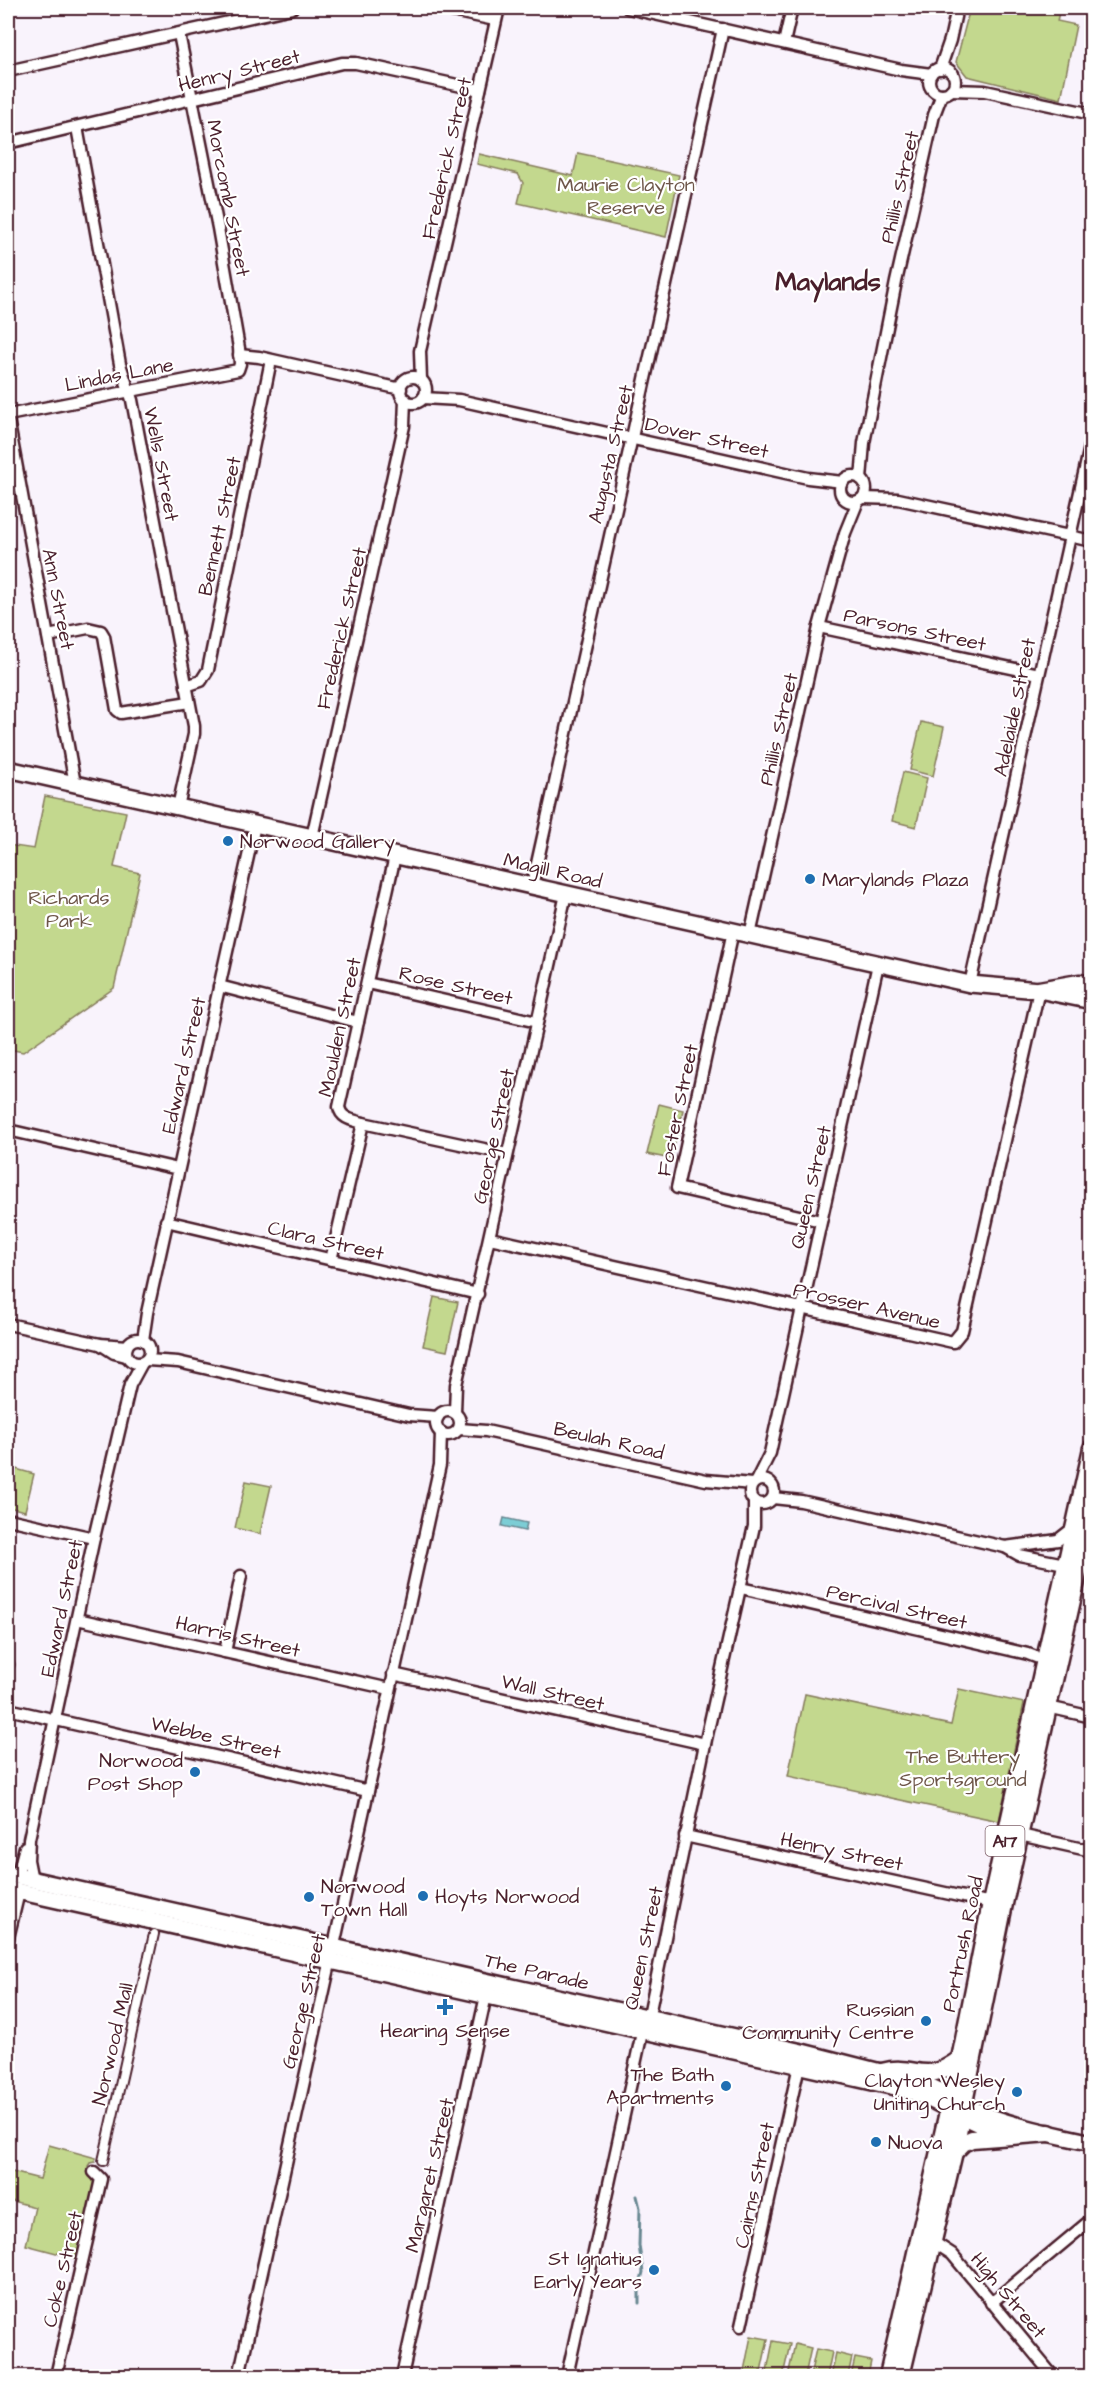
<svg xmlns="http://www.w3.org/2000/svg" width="1099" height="2384" font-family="'Architects Daughter',sans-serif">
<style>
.green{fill:#c3d88e;stroke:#867c5c;stroke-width:1.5}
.water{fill:#7ccdd5;stroke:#688791;stroke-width:1.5}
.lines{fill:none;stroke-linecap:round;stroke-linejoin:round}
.stream{stroke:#688791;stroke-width:3}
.pedestrian-casing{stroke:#4a1f2b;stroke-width:12}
.minor-casing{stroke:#4a1f2b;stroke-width:15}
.secondary-casing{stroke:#4a1f2b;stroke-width:20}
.trunk-casing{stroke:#4a1f2b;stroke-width:21}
.pedestrian{stroke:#fff;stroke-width:8}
.minor{stroke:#fff;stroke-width:10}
.secondary{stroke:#fff;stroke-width:15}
.trunk{stroke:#fff;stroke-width:16}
.poi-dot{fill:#1f6fb2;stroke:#fff;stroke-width:2}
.labels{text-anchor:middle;stroke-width:4.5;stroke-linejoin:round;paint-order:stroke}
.shield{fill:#fff;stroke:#80626b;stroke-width:1.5}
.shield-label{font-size:18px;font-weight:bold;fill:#4a1f2b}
.street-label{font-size:20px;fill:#4a1f2b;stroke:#fff}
.park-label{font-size:20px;fill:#6e5649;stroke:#fff}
.poi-label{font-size:20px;fill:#4a1f2b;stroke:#fff;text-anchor:start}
.district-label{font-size:26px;font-weight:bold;fill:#4a1f2b;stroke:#fff}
</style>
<rect width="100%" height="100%" fill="#f9f3fc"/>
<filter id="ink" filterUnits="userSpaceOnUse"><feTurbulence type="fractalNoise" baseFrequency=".0167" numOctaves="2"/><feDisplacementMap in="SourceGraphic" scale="12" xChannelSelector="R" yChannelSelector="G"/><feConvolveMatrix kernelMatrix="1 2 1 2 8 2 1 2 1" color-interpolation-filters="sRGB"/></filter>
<g filter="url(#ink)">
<g class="green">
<path d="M970,8H1060L1057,21L1076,25L1061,99L967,76L956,62Z"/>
<path d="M578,153L679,175L666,237L518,203L523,183L518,174L477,164L479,154L573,176Z"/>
<path d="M921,722L944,727L933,776L910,770Z"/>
<path d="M903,772L927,778L916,827L892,821Z"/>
<path d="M45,796L126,812L114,867L140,873L114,988L23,1052L8,1049V845L34,849Z"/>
<path d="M659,1104L683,1110L671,1159L647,1154Z"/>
<path d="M434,1297L458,1302L447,1351L423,1346Z"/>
<path d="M16,1469L34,1474L25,1511L8,1507Z"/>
<path d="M246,1481L271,1486L260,1534L235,1528Z"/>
<path d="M959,1689L1024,1703L999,1821L788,1776L805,1694L951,1725Z"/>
<path d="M49,2145L96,2158L95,2162L90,2163L88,2166L98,2195L83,2260L26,2245L35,2207L8,2200V2171L40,2179Z"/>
<path d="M751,2336L768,2339L760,2376H743Z"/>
<path d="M773,2341L790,2344L783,2376H766Z"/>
<path d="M795,2344L811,2348L805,2376H788Z"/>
<path d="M816,2349L832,2352L827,2376H810Z"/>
<path d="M836,2353L852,2357L848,2376H831Z"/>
<path d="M855,2358L871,2361L868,2376H851Z"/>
</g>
<path class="water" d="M504,1518L527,1523L525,1531L502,1526Z"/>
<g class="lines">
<path class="stream" d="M637,2196L640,2208L639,2246L643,2272L639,2288V2303"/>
<g class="pedestrian-casing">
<path id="pedestrian" d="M103,2161L154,1934"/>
</g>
<g class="minor-casing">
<g id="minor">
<path d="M438,8L495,20"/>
<path d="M628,8L901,70L931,74"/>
<path d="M784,43L792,8"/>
<circle cx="942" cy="81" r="13"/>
<path d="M940,69L950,40L957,8"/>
<path d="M8,71L292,8"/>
<path d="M951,90L985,91L1092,114"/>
<path d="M77,127L120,364L132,400L194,726V734L178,807"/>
<path d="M8,143L342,63H356L480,90"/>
<path d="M239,355L259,357L401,389"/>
<circle cx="413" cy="390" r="13"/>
<path d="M421,380L420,351L499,8"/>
<path d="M423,398L459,400L808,478L843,482"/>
<path d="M8,415L238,370L240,364L239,348L218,228L179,34"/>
<path d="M8,419L75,784"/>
<circle cx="853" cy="489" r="13"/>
<path d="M861,479L864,443L896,282L934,115L942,94"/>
<path d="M863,498L898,499L1092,541"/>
<path d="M819,627L1039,674"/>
<path d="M48,636L88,628L101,631L104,636L117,710L121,713L189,702"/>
<path d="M186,686L201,681L208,670L271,360"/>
<path d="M312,837L404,426L405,399"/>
<path d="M532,886L723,29"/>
<path d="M733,931L677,1188L821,1221"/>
<path d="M750,935L819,627L845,533L858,501"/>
<path d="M367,983L537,1022"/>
<path d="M970,984L1092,438"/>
<path d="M219,986L358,1022"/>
<path d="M363,1123L507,1154"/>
<path d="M8,1130L178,1169"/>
<path d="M166,1221L478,1294"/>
<path d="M490,1238L953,1342L962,1331L1039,990"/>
<path d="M331,1260L363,1123C353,1120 341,1119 339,1107L395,856"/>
<path d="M8,1324L100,1344L127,1346"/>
<circle cx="138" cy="1351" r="12"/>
<path d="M143,1340L147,1313L255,825"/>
<path d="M100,1344L114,1353L126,1356"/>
<path d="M147,1360L178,1362L409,1415L438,1417"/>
<circle cx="448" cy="1423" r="12"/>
<path d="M455,1412L456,1385L566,894"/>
<path d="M459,1429L486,1431L706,1480L752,1484"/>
<circle cx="762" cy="1492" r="12"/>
<path d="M756,1481L770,1453L878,964"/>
<path d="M773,1498L801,1501L1005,1547L1019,1555L1065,1564"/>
<path d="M8,1519L94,1538"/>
<path d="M1005,1547L1058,1540L1072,1529"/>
<path d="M741,1588L1028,1654L1044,1660"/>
<path d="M77,1619L390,1689"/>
<path d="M225,1652L241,1576"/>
<path d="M8,1664V1665"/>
<path d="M393,1674L705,1744"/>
<path d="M1048,1707L1092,1717"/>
<path d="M8,1709L368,1791"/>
<path d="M1020,1835L1092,1851"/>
<path d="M685,1836L991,1903"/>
<path d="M17,1877L25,1847"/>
<path d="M32,1880L28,1860L29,1839L94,1538L130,1385L142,1363"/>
<path d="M8,1938L19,1892"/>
<path d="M932,2241L952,2254L1053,2376"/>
<path d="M991,2303L1092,2219"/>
<path d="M741,2326L800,2061"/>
<path d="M56,2376L101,2179L94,2172"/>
<path d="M239,2376L440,1465L441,1432"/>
<path d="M402,2376L487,1991"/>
<path d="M567,2376L641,2037L650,2010L705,1744L754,1526V1501"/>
</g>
</g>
<g class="secondary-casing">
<g id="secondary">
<path d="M8,769L970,984L1039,990L1092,1001"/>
<path d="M8,1874L802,2052L920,2082C945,2092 966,2108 991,2117C1023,2129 1058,2135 1092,2143"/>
<path d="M8,1889L904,2089C942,2100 970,2128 1010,2132"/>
</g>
</g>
<g class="trunk-casing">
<g id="trunk">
<path d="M1039,990L1079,983L1092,985"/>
<path d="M882,2072C917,2063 923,2087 960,2059"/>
<path d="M954,2152L963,2143L972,2139L1049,2133"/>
<path d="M888,2376L960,2059L991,1903L1092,1448"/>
<path d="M901,2376L954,2152L1005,1899L1092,1511"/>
</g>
</g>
<use href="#pedestrian" class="pedestrian"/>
<use href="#minor" class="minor"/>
<use href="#secondary" class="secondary"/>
<use href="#trunk" class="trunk"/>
</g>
</g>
<g class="poi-dot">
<circle cx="228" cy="841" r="6"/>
<circle cx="810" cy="879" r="6"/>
<circle cx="195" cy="1772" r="6"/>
<circle cx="423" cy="1896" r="6"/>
<circle cx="309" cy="1897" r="6"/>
<path d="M442 1998h6v6h6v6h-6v6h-6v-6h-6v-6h6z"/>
<circle cx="926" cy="2021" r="6"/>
<circle cx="726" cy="2086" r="6"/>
<circle cx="1017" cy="2092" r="6"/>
<circle cx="876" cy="2142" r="6"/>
<circle cx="654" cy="2270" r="6"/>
</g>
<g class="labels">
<rect class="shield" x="985.5" y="1826" width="39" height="30" rx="4.5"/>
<g class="shield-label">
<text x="1005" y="1847">A17</text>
</g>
<g class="street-label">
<text transform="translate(239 70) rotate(-14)" y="7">Henry Street</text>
<text transform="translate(446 158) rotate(-77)" y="7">Frederick Street</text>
<text transform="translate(899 187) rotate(-77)" y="7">Phillis Street</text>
<text transform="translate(229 198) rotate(79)" y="7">Morcomb Street</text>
<text transform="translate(119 374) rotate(-11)" y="7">Lindas Lane</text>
<text transform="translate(707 437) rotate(13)" y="7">Dover Street</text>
<text transform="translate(610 454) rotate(-77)" y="7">Augusta Street</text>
<text transform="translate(162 464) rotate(79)" y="7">Wells Street</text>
<text transform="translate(219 526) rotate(-78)" y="7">Bennett Street</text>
<text transform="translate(59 599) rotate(79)" y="7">Ann Street</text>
<text transform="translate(341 628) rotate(-77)" y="7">Frederick Street</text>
<text transform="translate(915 629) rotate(12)" y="7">Parsons Street</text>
<text transform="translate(1014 707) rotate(-78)" y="7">Adelaide Street</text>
<text transform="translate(778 729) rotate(-77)" y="7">Phillis Street</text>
<text transform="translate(553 870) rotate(13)" y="7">Magill Road</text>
<text transform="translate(456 985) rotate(13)" y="7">Rose Street</text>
<text transform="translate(339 1027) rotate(-78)" y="7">Moulden Street</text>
<text transform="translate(183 1065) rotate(-77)" y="7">Edward Street</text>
<text transform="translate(677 1110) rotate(-78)" y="7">Foster Street</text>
<text transform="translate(493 1136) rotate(-78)" y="7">George Street</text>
<text transform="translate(810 1187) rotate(-77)" y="7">Queen Street</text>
<text transform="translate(326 1240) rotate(13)" y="7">Clara Street</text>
<text transform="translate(867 1305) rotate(13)" y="7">Prosser Avenue</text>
<text transform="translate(609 1440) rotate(13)" y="7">Beulah Road</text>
<text transform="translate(897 1606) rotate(13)" y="7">Percival Street</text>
<text transform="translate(61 1608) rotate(-78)" y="7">Edward Street</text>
<text transform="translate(238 1636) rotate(13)" y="7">Harris Street</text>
<text transform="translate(553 1692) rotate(13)" y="7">Wall Street</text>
<text transform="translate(216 1737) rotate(13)" y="7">Webbe Street</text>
<text transform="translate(842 1851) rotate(12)" y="7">Henry Street</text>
<text transform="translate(962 1944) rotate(-78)" y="7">Portrush Road</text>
<text transform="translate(643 1948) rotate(-78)" y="7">Queen Street</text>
<text transform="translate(537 1971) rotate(13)" y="7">The Parade</text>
<text transform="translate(303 2001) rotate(-77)" y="7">George Street</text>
<text transform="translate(112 2044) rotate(-77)" y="7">Norwood Mall</text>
<text transform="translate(429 2175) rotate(-77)" y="7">Margaret Street</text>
<text transform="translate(754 2185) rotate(-78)" y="7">Cairns Street</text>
<text transform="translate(62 2269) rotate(-77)" y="7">Coke Street</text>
<text transform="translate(1009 2295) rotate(50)" y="7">High Street</text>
</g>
<g class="park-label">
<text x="626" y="191">Maurie Clayton<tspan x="626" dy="23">Reserve</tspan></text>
<text x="69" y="904">Richards<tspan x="69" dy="23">Park</tspan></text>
<text x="963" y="1763">The Buttery<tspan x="963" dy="23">Sportsground</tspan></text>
</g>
<g class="poi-label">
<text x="240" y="848">Norwood Gallery</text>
<text x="822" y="886">Marylands Plaza</text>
<text x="183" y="1767" text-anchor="end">Norwood<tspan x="183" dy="23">Post Shop</tspan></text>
<text x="321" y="1893">Norwood<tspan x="321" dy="23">Town Hall</tspan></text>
<text x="435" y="1903">Hoyts Norwood</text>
<text x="914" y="2016" text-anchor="end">Russian<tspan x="914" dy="23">Community Centre</tspan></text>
<text x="445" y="2037" text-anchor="middle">Hearing Sense</text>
<text x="714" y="2081" text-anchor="end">The Bath<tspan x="714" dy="23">Apartments</tspan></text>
<text x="1005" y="2087" text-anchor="end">Clayton Wesley<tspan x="1005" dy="23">Uniting Church</tspan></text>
<text x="888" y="2149">Nuova</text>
<text x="642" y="2265" text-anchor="end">St Ignatius<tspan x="642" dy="23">Early Years</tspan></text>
</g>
<g class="district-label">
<text x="828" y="290">Maylands</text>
</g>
</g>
<rect width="1099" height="2384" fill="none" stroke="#fff" stroke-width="30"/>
<rect x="15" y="15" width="1069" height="2354" fill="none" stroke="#4a1f2b" stroke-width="2" filter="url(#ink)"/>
</svg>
